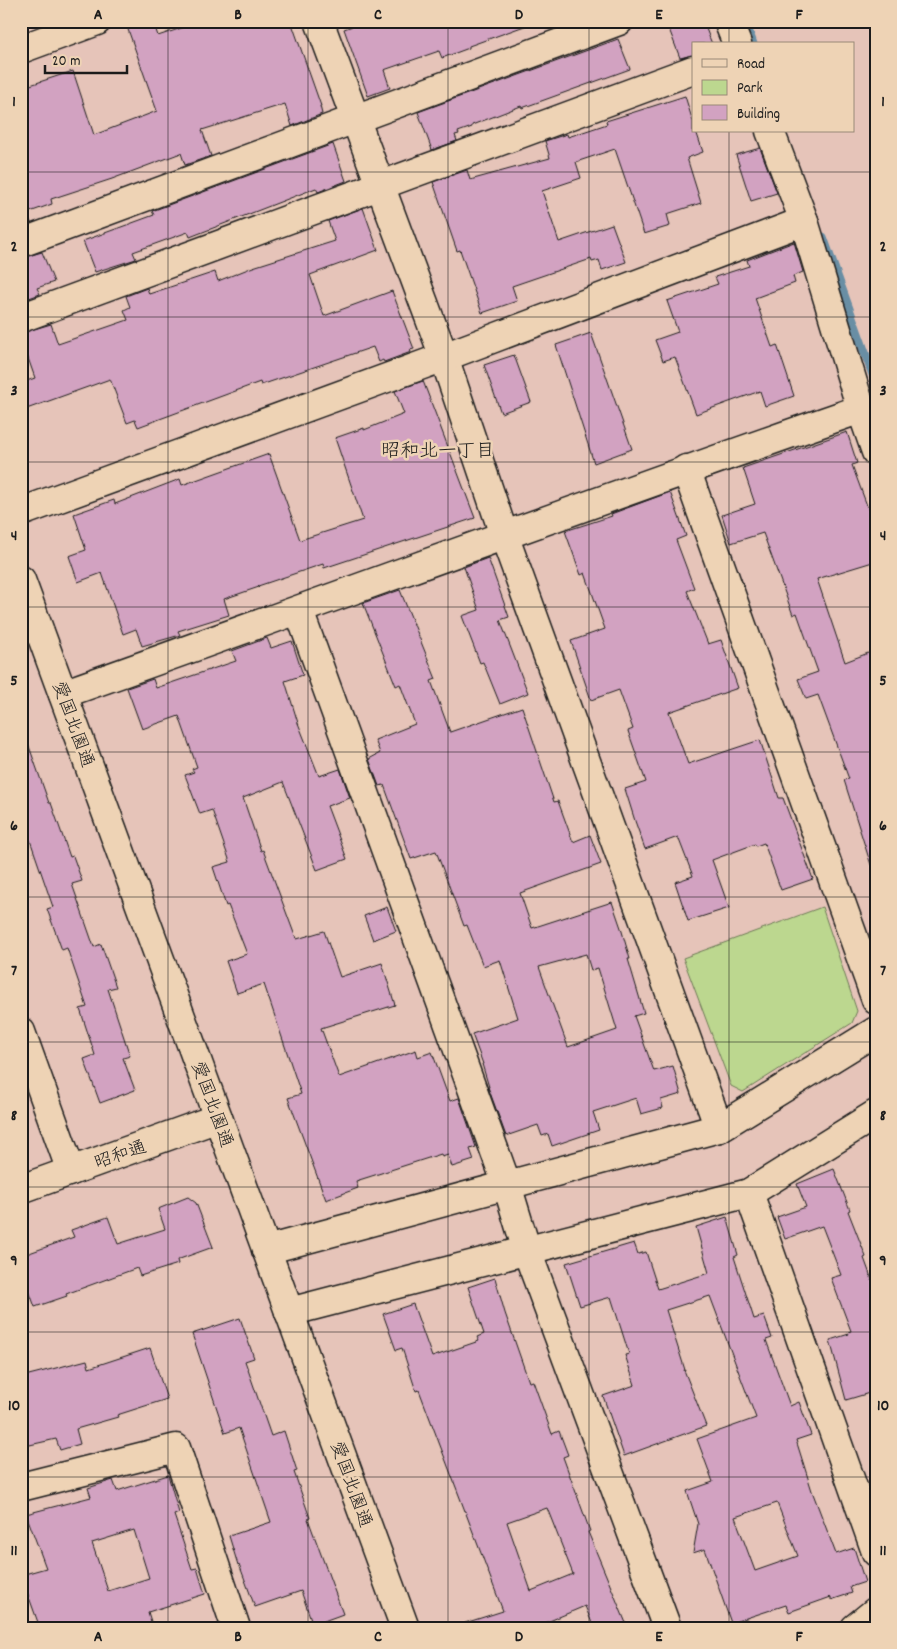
<svg xmlns="http://www.w3.org/2000/svg" width="897" height="1649" font-family="Dekko,'Klee One',sans-serif">
<style>
.green{fill:#bcd78f;stroke:#6c7a56}
.lines{fill:none;stroke-linecap:round;stroke-linejoin:round}
.stream{stroke:#698ea4;stroke-width:9}
.building{fill:#d2a2c1;stroke:#1c1c1c;fill-rule:evenodd}
.street-casing{stroke:#1c1c1c;stroke-width:31}
.secondary-casing{stroke:#1c1c1c;stroke-width:31}
.street{stroke:#eed3b5;stroke-width:28}
.secondary{stroke:#eed3b5;stroke-width:28}
.grid{fill:none;stroke:#1c1c1c;stroke-width:1;stroke-opacity:0.55}
.labels{text-anchor:middle;stroke-width:5;stroke-linejoin:round;paint-order:stroke}
.street-label{font-size:18px;fill:#1c1c1c;stroke:#eed3b5}
.neighbourhood-label{font-size:19px;fill:#1c1c1c;stroke:#eed3b5}
.neatline{fill:none;stroke:#1c1c1c;stroke-width:2}
.grid-label{font-size:16px;text-anchor:middle;font-weight:bold;fill:#1c1c1c}
</style>
<rect width="100%" height="100%" fill="#e6c4b9"/>
<filter id="ink" filterUnits="userSpaceOnUse"><feTurbulence type="fractalNoise" baseFrequency=".02" numOctaves="2"/><feDisplacementMap in="SourceGraphic" scale="10" xChannelSelector="R" yChannelSelector="G"/><feConvolveMatrix kernelMatrix="1 2 1 2 8 2 1 2 1" color-interpolation-filters="sRGB"/></filter>
<g filter="url(#ink)">
<path class="green" d="M822,907L857,1011L852,1023L743,1092L731,1086L683,958Z"/>
<g class="lines">
<g class="stream">
<path d="M745,21L753,44"/>
<path d="M823,237L876,383"/>
</g>
</g>
<g class="building">
<path d="M125,21H153L158,36L202,21H291L321,106H320L322,114L292,126L285,104L202,130L211,156L185,165L181,153L112,179L51,199L52,204L27,213L31,223L21,226V88L73,71L94,135L157,111Z"/>
<path d="M367,21H529L530,24L469,46V48L442,58L439,51L384,70L390,88L368,96L344,29Z"/>
<path d="M666,21H703L712,44H693V55L680,58Z"/>
<path d="M618,39L630,69L522,108L521,106L472,125V127L458,132L459,134L455,135L457,141L432,150L418,112Z"/>
<path d="M685,96L693,122V131H696L703,152L687,158L701,203L667,214L670,226L644,234L615,149L576,162L581,178L542,191L559,242L612,224L626,262L602,270L599,260L592,262L591,259L512,286L517,301L482,313L460,250L457,251L433,182L467,170L470,180L550,158L545,141L567,134L568,137L607,124L606,121Z"/>
<path d="M333,144L346,181L318,192L316,188L190,237L188,232L133,252L136,259L95,272L83,241L154,215L152,211Z"/>
<path d="M760,148L777,193L751,201L736,155Z"/>
<path d="M363,208L378,250L310,275L324,316L392,291L414,349L410,350L411,352L384,362L383,360L379,362L373,347L261,385L260,382L138,427L135,420L127,423L110,379L21,411V383L35,378L21,338V333L51,324L58,344L128,320L124,310L130,307L126,296L147,288L149,294L215,272L218,281L253,267L335,241L328,221Z"/>
<path d="M794,242L803,272L793,276L795,283L755,298L772,347L777,345L794,396L765,406L760,391L696,414L675,357L663,361L655,340L678,332L667,301L718,284L715,277L749,266L747,260Z"/>
<path d="M42,252L54,282L37,288L40,294L21,301V258Z"/>
<path d="M591,333L632,449L594,463L556,345Z"/>
<path d="M514,355L531,402L501,413L484,365Z"/>
<path d="M423,381L475,518L324,568L323,564L258,586L259,587L224,599L229,615L178,631L180,635L142,646L136,629L123,634L102,573L78,582L69,556L86,550L74,514L114,500L115,504L180,479L182,485L269,454L300,540L363,520L335,438L364,428V430L404,414L395,391Z"/>
<path d="M847,432L857,463L852,465L876,530V561L817,579L845,662L876,650V865H871L844,780L849,779L818,695L806,699L798,679L818,672L797,613L793,615L763,533L731,543L722,515L755,504L743,468Z"/>
<path d="M670,492L686,536L676,540L694,588L687,591L708,644L721,640L738,688L669,712L688,764L760,740L779,798H783L813,879L781,890L764,843L756,846L755,844L712,860L729,908L688,921L675,882L693,876L678,837L645,849L635,821L625,789L646,782L628,731L633,729L619,690L591,700L571,641L605,629L585,573L581,575L565,531L612,516L611,514Z"/>
<path d="M488,558L509,617L500,620L528,693L500,704L483,662L480,663L462,616L479,610L464,567Z"/>
<path d="M400,590L436,679L431,681L450,732L522,707L554,802L558,801L573,842L590,835L601,864L520,893L532,928L612,902L621,928L630,959H628L644,1013L634,1016L654,1071L673,1066L681,1094L661,1100L663,1108L641,1114L636,1098L593,1112L599,1130L552,1146L548,1134L542,1136L538,1125L506,1136L488,1087H489L482,1064H483L472,1034L518,1018L500,960L483,966L467,925L464,926L436,851L411,859L384,785L379,786L369,759L380,753L375,740L415,724L400,684L396,686L363,603ZM586,954L591,970L598,968L617,1030L568,1047L539,967Z"/>
<path d="M267,638L271,648L292,641L303,675L285,681L298,723L319,776L340,769L350,798L327,806L347,859L317,870L283,782L243,798L261,851L263,850L295,936H296L297,939L324,931L340,977L382,963L395,1005L321,1028L339,1077L416,1050L418,1057L432,1052L450,1101L459,1098L476,1147L470,1149L474,1160L452,1167L448,1155L442,1157L441,1154L356,1181L358,1188L326,1200L288,1098L301,1094L264,984L237,993L226,961L247,954L228,905L226,906L213,867L230,862L212,810L200,814L185,775L194,772L192,769L197,767L179,716L142,729L127,688L153,679L156,688L236,661L232,651Z"/>
<path d="M21,735H25L49,803H51L70,857L73,856L82,881L72,884L94,947L101,944L116,987L108,989L130,1056L123,1058L135,1090L100,1103L84,1059L95,1055L80,1009L87,1007L67,948L62,950L47,909L53,907L30,840H28L21,820Z"/>
<path d="M387,907L396,931L373,940L364,916Z"/>
<path d="M834,1169L850,1210L848,1211L866,1257L864,1258L876,1291V1391L846,1400L830,1340L849,1334L848,1332L851,1331L831,1278L841,1275L822,1226L785,1239L777,1217L806,1207L797,1184Z"/>
<path d="M188,1197L196,1203L213,1247L177,1260L178,1264L140,1276L137,1268L66,1294L67,1296L35,1307L21,1269V1256L74,1237L71,1230L108,1217L118,1244L165,1229L158,1209Z"/>
<path d="M727,1217L738,1255L734,1257L754,1319L764,1316L772,1338L766,1340L790,1406L799,1402L811,1435L796,1440L812,1491L836,1554L854,1548L865,1582L850,1587L852,1593L831,1600V1597L789,1612L786,1605L731,1623L705,1549L693,1553L698,1524L687,1491L713,1482L697,1439L756,1418L710,1296L666,1310L685,1370H684L706,1426L624,1456L603,1396L635,1385L625,1355L629,1354L611,1297L580,1306L566,1263L634,1243L638,1254L646,1252L658,1289L709,1273L696,1227ZM777,1503L798,1556L755,1571L735,1517Z"/>
<path d="M495,1278L505,1313L529,1382L533,1381L552,1434L559,1431L568,1455L563,1457L590,1531L588,1532L628,1628H594L585,1606L533,1628H466L465,1623L503,1611L419,1390L416,1391L402,1348L396,1350L383,1314L413,1304L432,1357L479,1341L477,1337L484,1334L468,1287ZM547,1508L573,1574L531,1591L507,1522Z"/>
<path d="M240,1318L254,1358L245,1361L271,1436L284,1431L297,1471L294,1472L310,1518L308,1519L343,1614L313,1625L301,1591L255,1607L239,1564L238,1565L229,1536L271,1522L239,1428L225,1433L192,1334Z"/>
<path d="M150,1348L167,1399L117,1415L118,1417L76,1429L80,1444L60,1450L56,1439L21,1447V1377L87,1360L89,1368Z"/>
<path d="M168,1475L179,1513L174,1515L192,1569L197,1568L205,1594L148,1612L153,1628H40L21,1575L46,1568L26,1514L91,1497L88,1488L113,1480L117,1491ZM134,1530L149,1578L108,1591L92,1543Z"/>
</g>
<g class="lines">
<g class="street-casing">
<g id="street">
<path d="M319,21L444,357L504,535L719,1128"/>
<path d="M728,21L737,44"/>
<path d="M21,49L97,21"/>
<path d="M770,131L804,221L861,409L876,452"/>
<path d="M21,243L619,21"/>
<path d="M21,318L693,70"/>
<path d="M686,469L876,1000"/>
<path d="M21,512L444,357L804,221"/>
<path d="M299,611L507,1185L527,1251L667,1628"/>
<path d="M63,694C329,600 594,501 861,409"/>
<path d="M21,1032L71,1171"/>
<path d="M749,1193L876,1552"/>
<path d="M266,1250L719,1128L876,1031"/>
<path d="M289,1312L749,1193L876,1114"/>
<path d="M21,1487L176,1448L236,1628"/>
<path d="M855,1628L876,1611"/>
</g>
</g>
<g class="secondary-casing">
<g id="secondary">
<path d="M21,580L405,1628"/>
<path d="M21,1189L218,1118"/>
</g>
</g>
<use href="#street" class="street"/>
<use href="#secondary" class="secondary"/>
</g>
</g>
<path class="grid" d="M168,21V1628M308,21V1628M448,21V1628M589,21V1628M729,21V44M729,131V1628M21,172H876M21,317H876M21,462H876M21,607H876M21,752H876M21,897H876M21,1042H876M21,1187H876M21,1332H876M21,1477H876"/>
<g class="labels">
<g class="street-label">
<text transform="translate(74 724) rotate(70)" y="6">愛国北園通</text>
<text transform="translate(213 1104) rotate(70)" y="6">愛国北園通</text>
<text transform="translate(120 1154) rotate(-19)" y="6">昭和通</text>
<text transform="translate(352 1484) rotate(70)" y="6">愛国北園通</text>
</g>
<g class="neighbourhood-label">
<text x="438" y="456">昭和北一丁目</text>
</g>
</g>
<rect width="897" height="1649" fill="none" stroke="#eed3b5" stroke-width="55"/>
<rect x="692" y="42" width="162" height="90" fill="#eed3b5" stroke="#9a8a78"/>
<rect x="702" y="59" width="25" height="8" fill="#eed3b5" stroke="#9a8a78"/>
<text x="737" y="68" font-size="15" fill="#1c1c1c">Road</text>
<rect x="702" y="80" width="25" height="15" fill="#bcd78f" stroke="#9a8a78"/>
<text x="737" y="92" font-size="15" fill="#1c1c1c">Park</text>
<rect x="702" y="105" width="25" height="15" fill="#d2a2c1" stroke="#9a8a78"/>
<text x="737" y="118" font-size="15" fill="#1c1c1c">Building</text>
<path d="M45 65v8h82v-8" fill="none" stroke="#1c1c1c" stroke-width="2.5"/>
<text x="52" y="65" font-size="15" fill="#1c1c1c" stroke="#eed3b5" stroke-width="4" paint-order="stroke">20 m</text>
<rect x="28" y="28" width="842" height="1594" class="neatline"/>
<g class="grid-label">
<text x="98" y="19">A</text>
<text x="238" y="19">B</text>
<text x="378" y="19">C</text>
<text x="519" y="19">D</text>
<text x="659" y="19">E</text>
<text x="799" y="19">F</text>
<text x="14" y="106">1</text>
<text x="883" y="106">1</text>
<text x="14" y="251">2</text>
<text x="883" y="251">2</text>
<text x="14" y="395">3</text>
<text x="883" y="395">3</text>
<text x="14" y="540">4</text>
<text x="883" y="540">4</text>
<text x="14" y="685">5</text>
<text x="883" y="685">5</text>
<text x="14" y="830">6</text>
<text x="883" y="830">6</text>
<text x="14" y="975">7</text>
<text x="883" y="975">7</text>
<text x="14" y="1120">8</text>
<text x="883" y="1120">8</text>
<text x="14" y="1265">9</text>
<text x="883" y="1265">9</text>
<text x="14" y="1410">10</text>
<text x="883" y="1410">10</text>
<text x="14" y="1555">11</text>
<text x="883" y="1555">11</text>
<text x="98" y="1641">A</text>
<text x="238" y="1641">B</text>
<text x="378" y="1641">C</text>
<text x="519" y="1641">D</text>
<text x="659" y="1641">E</text>
<text x="799" y="1641">F</text>
</g>
</svg>
